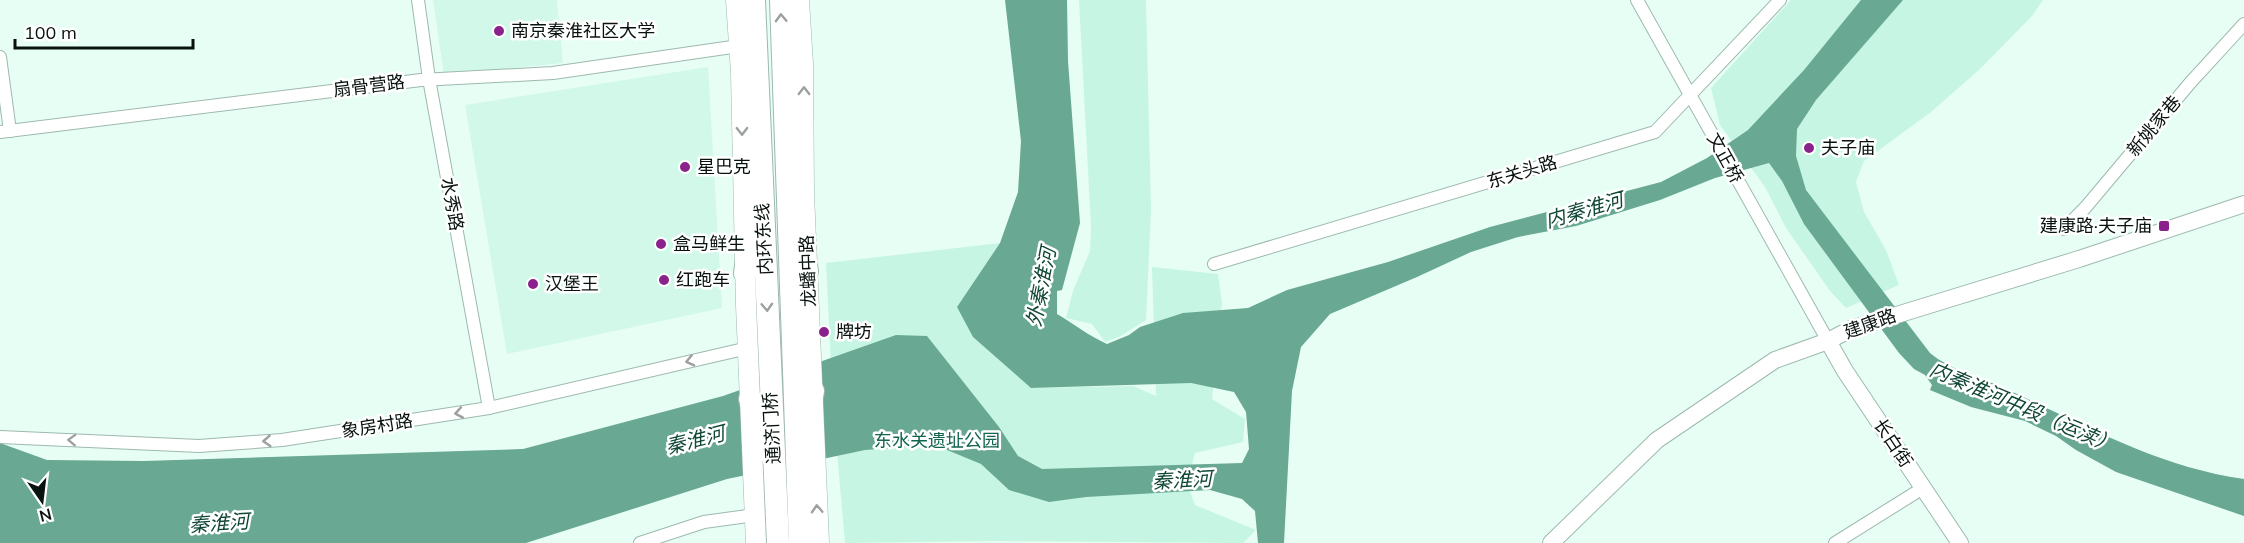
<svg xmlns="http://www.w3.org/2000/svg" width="2244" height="543" font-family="Mulish,'Noto Sans SC',sans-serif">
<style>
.built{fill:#d1f8e9}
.green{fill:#c6f6e3}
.water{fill:#69a892}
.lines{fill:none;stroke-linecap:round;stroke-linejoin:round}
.street-casing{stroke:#9db9ae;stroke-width:14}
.secondary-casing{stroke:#9db9ae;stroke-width:18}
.primary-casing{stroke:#9db9ae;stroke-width:21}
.highway-casing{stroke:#9db9ae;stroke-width:24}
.street{stroke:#fff;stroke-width:12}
.secondary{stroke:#fff;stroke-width:16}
.primary{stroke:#fff;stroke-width:20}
.highway{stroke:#fff;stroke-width:22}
.oneway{stroke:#9ca09f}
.poi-dot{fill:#89238b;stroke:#fff;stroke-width:2}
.labels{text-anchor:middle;stroke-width:5;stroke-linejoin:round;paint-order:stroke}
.poi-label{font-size:18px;fill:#08120e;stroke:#fff;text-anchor:start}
.street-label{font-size:18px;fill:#08120e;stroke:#fff}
.park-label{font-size:18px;fill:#13654f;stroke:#fff}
.water-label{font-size:20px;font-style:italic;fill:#0f4636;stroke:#fff}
</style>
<rect width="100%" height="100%" fill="#e7fef5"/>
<g class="built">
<path d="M433,0H557L563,63L444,75Z"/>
<path d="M708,67L722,308L507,354L465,105Z"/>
</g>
<g class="green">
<path d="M1079,0H1146L1151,210L1146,320L1119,337L1105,342L1092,324L1066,318L1073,291L1090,251L1091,227Z"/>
<path d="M1791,0H2043L2032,16L1980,69L1931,112L1864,161L1856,182L1864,212L1886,250L1899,285L1846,308L1830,291L1786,228L1765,187L1720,125L1711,88Z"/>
<path d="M1000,243L957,307L1031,388L1133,386L1156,396L1152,267L1218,274L1222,303L1212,399L1245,419L1243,442L1195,453L1187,483L1195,505L1256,530L1243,543L996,541L845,543L833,407L826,263Z"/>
</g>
<path class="water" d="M1005,0H1067L1068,61L1080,223L1062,290L1057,291V314C1074,324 1089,336 1107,344L1129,335L1140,327L1183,313L1248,308L1287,290L1388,262L1490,227L1661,182L1707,158L1748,130L1804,70L1861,0H1903L1816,100L1797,129L1796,156L1806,190L1930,353C1950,370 1980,377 2004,388C2083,424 2157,467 2244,479V516L2116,472L2076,450L2056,436L2025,421L1971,407L1930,390L1932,385L1925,375L1914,369L1899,353L1804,224L1782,181L1769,163L1715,178L1660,200L1576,226L1518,237L1471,252L1417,277L1330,314L1301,347L1292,391L1284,543H1258L1255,511L1242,499L1210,490L1086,497L1049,502L1009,490L981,464L935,445L865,450L727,479L526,543H0V443L47,460L144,461L523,449L723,396L896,335L927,336L999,427L1018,456L1042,469L1242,463L1249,449L1246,412L1234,392L1191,383L1031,388L973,337L957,307L1000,243L1018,192L1021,141Z"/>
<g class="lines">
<g class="street-casing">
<g id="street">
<path d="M418,0L429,79L489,408"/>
<path d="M1637,0L1828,341"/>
<path d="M0,57L10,131"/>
<path d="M0,132L421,80L553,73L739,46"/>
<path d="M2064,229L2085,208L2190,83L2244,24"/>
<path d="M1214,264L1655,132L1780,0"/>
<path d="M0,437L199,446L282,440L489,408L748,348"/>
<path d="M640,543L704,522L755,515"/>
<path d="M1835,543L1923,488"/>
</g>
</g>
<g class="secondary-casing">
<g id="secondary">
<path d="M1828,341L1845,371L1960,543"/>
<path d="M1551,543L1657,440L1775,360L1828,341L1851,329L2079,259L2244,204"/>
</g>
</g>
<g class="primary-casing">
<g id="primary">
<path d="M736,0L741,73L746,305L756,543"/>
<path d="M799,0L803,64L804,194L819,543"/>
</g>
</g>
<g class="highway-casing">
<g id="highway">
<path d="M754,0L778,543"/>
<path d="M781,0L800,543"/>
<path d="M798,226L807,271"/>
<path d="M745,273L753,219"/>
<path d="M750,399L765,450"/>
<path d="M805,434L813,391"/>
</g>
</g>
<use href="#street" class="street"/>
<use href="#secondary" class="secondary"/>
<use href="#primary" class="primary"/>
<use href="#highway" class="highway"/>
</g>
<defs><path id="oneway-chevron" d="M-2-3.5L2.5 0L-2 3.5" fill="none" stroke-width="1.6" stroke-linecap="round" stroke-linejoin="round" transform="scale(1.5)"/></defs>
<g class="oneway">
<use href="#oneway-chevron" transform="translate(781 18) rotate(-92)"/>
<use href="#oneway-chevron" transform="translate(804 91) rotate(-90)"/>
<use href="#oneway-chevron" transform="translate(742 131) rotate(89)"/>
<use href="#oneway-chevron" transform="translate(767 307) rotate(87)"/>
<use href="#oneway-chevron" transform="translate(690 361) rotate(167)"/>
<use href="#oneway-chevron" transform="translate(459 413) rotate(170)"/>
<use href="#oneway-chevron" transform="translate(72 440) rotate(-178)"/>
<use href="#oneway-chevron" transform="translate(267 441) rotate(176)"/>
<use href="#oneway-chevron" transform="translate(817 509) rotate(-93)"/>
</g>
<g class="poi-dot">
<circle cx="499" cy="31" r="6"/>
<circle cx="1809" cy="148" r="6"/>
<circle cx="685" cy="167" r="6"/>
<rect x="2158" y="220" width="12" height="12" rx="3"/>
<circle cx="661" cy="244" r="6"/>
<circle cx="664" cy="280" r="6"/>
<circle cx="533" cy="284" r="6"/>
<circle cx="824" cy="332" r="6"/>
</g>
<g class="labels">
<g class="poi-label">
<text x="511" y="37">南京秦淮社区大学</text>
<text x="1821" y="154">夫子庙</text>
<text x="697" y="173">星巴克</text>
<text x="2152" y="232" text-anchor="end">建康路·夫子庙</text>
<text x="673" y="250">盒马鲜生</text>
<text x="676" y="286">红跑车</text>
<text x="545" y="290">汉堡王</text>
<text x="836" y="338">牌坊</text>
</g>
<g class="street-label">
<text transform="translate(369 86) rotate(-7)" y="6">扇骨营路</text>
<text transform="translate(2154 126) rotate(-50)" y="6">新姚家巷</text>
<text transform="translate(1725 158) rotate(61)" y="6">文正桥</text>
<text transform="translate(1522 172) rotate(-17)" y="6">东关头路</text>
<text transform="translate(452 204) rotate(80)" y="6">水秀路</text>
<text transform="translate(764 239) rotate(-93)" y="6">内环东线</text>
<text transform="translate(808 271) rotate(-92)" y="6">龙蟠中路</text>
<text transform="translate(1870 324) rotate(-20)" y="6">建康路</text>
<text transform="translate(377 426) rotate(-9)" y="6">象房村路</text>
<text transform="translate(772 428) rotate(-93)" y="6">通济门桥</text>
<text transform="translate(1893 443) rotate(56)" y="6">长白街</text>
</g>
<g class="park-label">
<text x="937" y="447">东水关遗址公园</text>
</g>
<g class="water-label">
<text transform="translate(1584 210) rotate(-16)" y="7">内秦淮河</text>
<text transform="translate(1041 287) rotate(-79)" y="7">外秦淮河</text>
<text transform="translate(2023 407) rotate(23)" y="7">内秦淮河中段（运渎）</text>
<text transform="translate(695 440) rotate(-14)" y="7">秦淮河</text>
<text transform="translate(1182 480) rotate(-3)" y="7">秦淮河</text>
<text transform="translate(219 523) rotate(-4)" y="7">秦淮河</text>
</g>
</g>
<g transform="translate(42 501) rotate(166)" stroke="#ffffff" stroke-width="4.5" paint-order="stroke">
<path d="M0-4.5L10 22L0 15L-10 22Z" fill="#08120e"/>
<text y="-9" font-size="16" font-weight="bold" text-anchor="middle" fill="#08120e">N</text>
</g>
<path d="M15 39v9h178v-9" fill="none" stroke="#08120e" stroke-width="3"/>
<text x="24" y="39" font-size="18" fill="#08120e" stroke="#ffffff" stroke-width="4.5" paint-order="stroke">100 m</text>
</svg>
